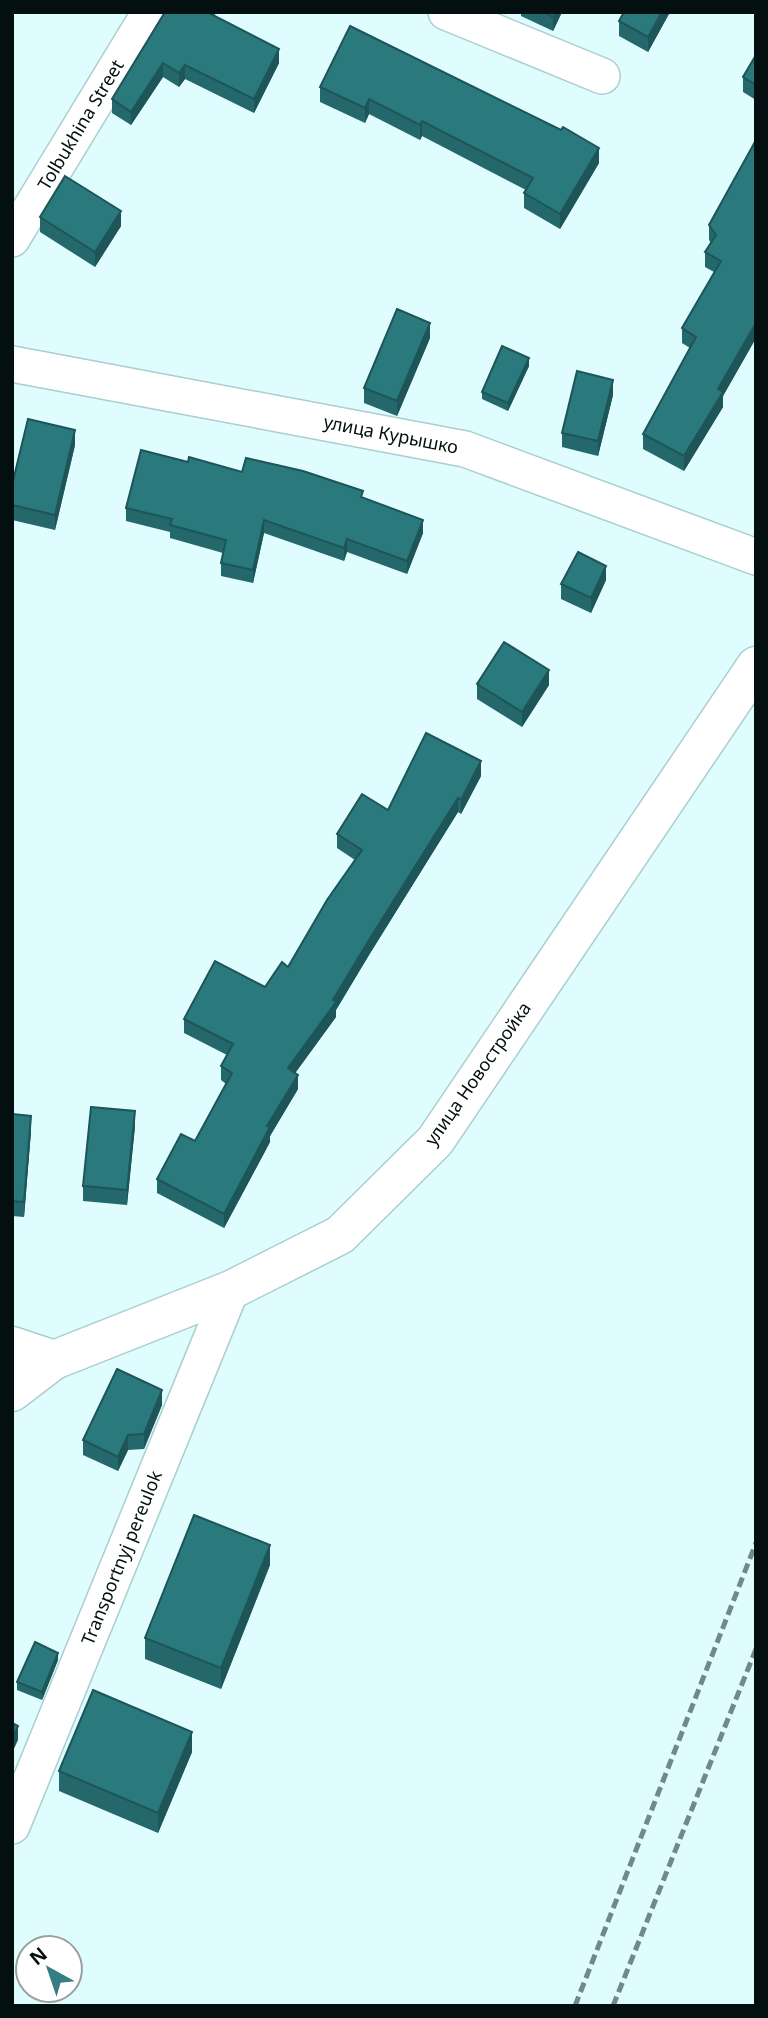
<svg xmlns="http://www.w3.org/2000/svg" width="768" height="2018" font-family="'Noto Sans',sans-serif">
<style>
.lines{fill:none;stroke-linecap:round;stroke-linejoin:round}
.minor-casing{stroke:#aaced0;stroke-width:38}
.tertiary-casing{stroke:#aaced0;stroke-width:41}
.secondary-casing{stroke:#aaced0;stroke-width:41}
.minor{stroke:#fff;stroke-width:35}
.tertiary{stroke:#fff;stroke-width:38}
.secondary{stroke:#fff;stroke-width:38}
.rail{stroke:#738888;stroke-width:5;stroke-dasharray:10 5;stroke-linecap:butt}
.wall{fill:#24686c}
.shaded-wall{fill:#1d5558}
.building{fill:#2a797d;stroke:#1d5558;stroke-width:2}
.labels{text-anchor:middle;stroke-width:7;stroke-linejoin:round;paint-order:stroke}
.street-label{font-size:18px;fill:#041010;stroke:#fff}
</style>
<rect width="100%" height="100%" fill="#dffdfe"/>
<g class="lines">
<g class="minor-casing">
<g id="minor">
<path d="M446,12L602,76"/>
<path d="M12,239L150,12"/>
<path d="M12,364L465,449L756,557"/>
<path d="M12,1826L231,1290"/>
</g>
</g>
<g class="tertiary-casing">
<path id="tertiary" d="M12,1346L54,1360"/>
</g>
<g class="secondary-casing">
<path id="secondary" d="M12,1392L54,1360L231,1290L340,1235L435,1141L756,666"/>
</g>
<use href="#minor" class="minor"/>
<use href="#tertiary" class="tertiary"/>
<use href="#secondary" class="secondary"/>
<g class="rail">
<path d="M575,2006L756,1543"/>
<path d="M613,2006L756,1649"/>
</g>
</g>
<g class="wall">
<path d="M165,12H216L214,16L279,63L254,113L185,79L179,87L163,77L131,125L112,113V99Z"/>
<path d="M521,12H562L553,31L521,16Z"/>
<path d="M670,12L648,52L619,36V21Z"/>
<path d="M350,26L599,163L560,229L524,208V193L526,190L422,136L420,140L369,114L365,123L320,102V87Z"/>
<path d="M756,55V100L743,92V77Z"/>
<path d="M756,140V338L723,396V407L684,471L643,449V434L690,348L682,343V328L714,272L705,267V252L711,243L709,240V225Z"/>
<path d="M40,217L121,226L95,267L40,232Z"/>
<path d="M430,338L397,416L364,403V388Z"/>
<path d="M529,366L508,411L482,399V392Z"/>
<path d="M613,395L598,456L562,447V433Z"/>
<path d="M75,445L55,530L12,520V485Z"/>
<path d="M188,462L363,498L423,533L407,574L347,552L344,561L264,533L253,583L221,576V563L223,553L170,538V532L126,521V508Z"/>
<path d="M606,580L591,613L561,599V584Z"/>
<path d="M477,684L549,685L522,727L477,699Z"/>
<path d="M481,776L461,814L458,812L369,955L336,1010V1017L295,1073L298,1089L270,1136V1142L224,1228L157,1193V1179L195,1141L226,1084L221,1080V1066L227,1055L184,1033V1019L265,987L288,967L355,860L337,848V834L388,810Z"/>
<path d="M12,1114L31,1131L24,1217L12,1216Z"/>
<path d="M135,1126L127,1205L83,1201V1186Z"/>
<path d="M162,1405L144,1449L128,1450L118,1471L83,1455V1440Z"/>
<path d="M270,1565L221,1689L145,1659V1638Z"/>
<path d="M58,1660L42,1700L17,1690V1682Z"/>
<path d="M192,1752L158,1833L59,1791V1771Z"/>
</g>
<g class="shaded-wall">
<path d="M207,12H216L207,27Z"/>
<path d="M555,12H562L553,31V17Z"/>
<path d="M662,12H670L648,52V37Z"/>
<path d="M279,49V63L254,113V99Z"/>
<path d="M163,63V77L131,125V112Z"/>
<path d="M185,65V79L179,87V73Z"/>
<path d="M369,99V114L365,123V108Z"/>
<path d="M422,121V136L420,140V125Z"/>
<path d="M599,148V163L560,229V214Z"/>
<path d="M121,211V226L95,267V252Z"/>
<path d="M430,323V338L397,416V401Z"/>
<path d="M756,323V338L723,396V407L684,471V456L718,389Z"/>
<path d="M529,358V366L508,411V403Z"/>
<path d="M613,380V395L598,456V441Z"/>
<path d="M75,430V445L55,530V515Z"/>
<path d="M264,520V533L253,583V570Z"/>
<path d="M423,520V533L407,574V561Z"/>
<path d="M347,539V552L344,561V548Z"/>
<path d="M606,566V580L591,613V598Z"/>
<path d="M549,670V685L522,727V712Z"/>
<path d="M481,761V776L461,814V800Z"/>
<path d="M458,798V812L369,955L336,1010V1017L288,1083V1068L333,1000L369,940Z"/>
<path d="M298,1075V1089L270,1136V1142L224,1228V1214L267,1126Z"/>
<path d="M135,1111V1126L127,1205V1190Z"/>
<path d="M31,1116V1131L24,1217V1202Z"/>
<path d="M162,1390V1405L144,1449V1434Z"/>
<path d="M128,1435V1450L118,1471V1457Z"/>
<path d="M270,1545V1565L221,1689V1668Z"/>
<path d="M58,1653V1660L42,1700V1692Z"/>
<path d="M18,1726V1740L12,1753V1739Z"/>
<path d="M192,1732V1752L158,1833V1813Z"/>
</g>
<g class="building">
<path d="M165,12H207L279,49L254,99L185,65L179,73L163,63L131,112L112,99Z"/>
<path d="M544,12H555L553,17Z"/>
<path d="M624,12H662L648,37L619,21Z"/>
<path d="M350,26L561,130L563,127L599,148L560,214L524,193L533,178L422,121L420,125L369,99L365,108L320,87Z"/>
<path d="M756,55V85L743,77Z"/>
<path d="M756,140V323L718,389L723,392L684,456L643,434L696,337L682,328L721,261L705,252L716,235L709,225Z"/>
<path d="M65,176L121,211L95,252L40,217Z"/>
<path d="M397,309L430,323L397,401L364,388Z"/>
<path d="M502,346L529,358L508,403L482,392Z"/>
<path d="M577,371L613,380L598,441L562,433Z"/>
<path d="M28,419L75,430L55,515L12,505V485Z"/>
<path d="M141,450L188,462L189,457L242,472L246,458L303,471L363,491L361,497L423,520L407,561L347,539L344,548L264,520L253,570L221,563L226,540L170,525L172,519L126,508Z"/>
<path d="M578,552L606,566L591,598L561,584Z"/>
<path d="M504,642L549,670L522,712L477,684Z"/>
<path d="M426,733L481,761L461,800L458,798L369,940L333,1000L336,1002L288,1068L298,1075L267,1126L270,1127L224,1214L157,1179L181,1134L195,1141L232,1073L221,1066L233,1044L184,1019L215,961L265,987L282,962L288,967L327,900L362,850L337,834L362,794L388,810Z"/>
<path d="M91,1107L135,1111L127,1190L83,1186Z"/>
<path d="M12,1114L31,1116L24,1202L12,1201Z"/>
<path d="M117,1369L162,1390L144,1434L128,1435L118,1457L83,1440Z"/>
<path d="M194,1515L270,1545L221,1668L145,1638Z"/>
<path d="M35,1642L58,1653L42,1692L17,1682Z"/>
<path d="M93,1690L192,1732L158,1813L59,1771Z"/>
<path d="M12,1723L18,1726L12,1739Z"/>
</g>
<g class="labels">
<g class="street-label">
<text transform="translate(81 125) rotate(-59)" y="6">Tolbukhina Street</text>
<text transform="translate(391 435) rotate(11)" y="6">улица Курышко</text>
<text transform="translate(478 1074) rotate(-55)" y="6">улица Новостройка</text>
<text transform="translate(122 1558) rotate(-68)" y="6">Transportnyj pereulok</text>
</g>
</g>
<rect width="768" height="2018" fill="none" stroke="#041010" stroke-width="28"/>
<g transform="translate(49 1969) rotate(320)"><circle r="33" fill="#ffffff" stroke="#9b9f9f" stroke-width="2"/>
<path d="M0-5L12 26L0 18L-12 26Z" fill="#357e81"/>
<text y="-10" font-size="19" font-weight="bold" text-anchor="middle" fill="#041010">N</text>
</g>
</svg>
